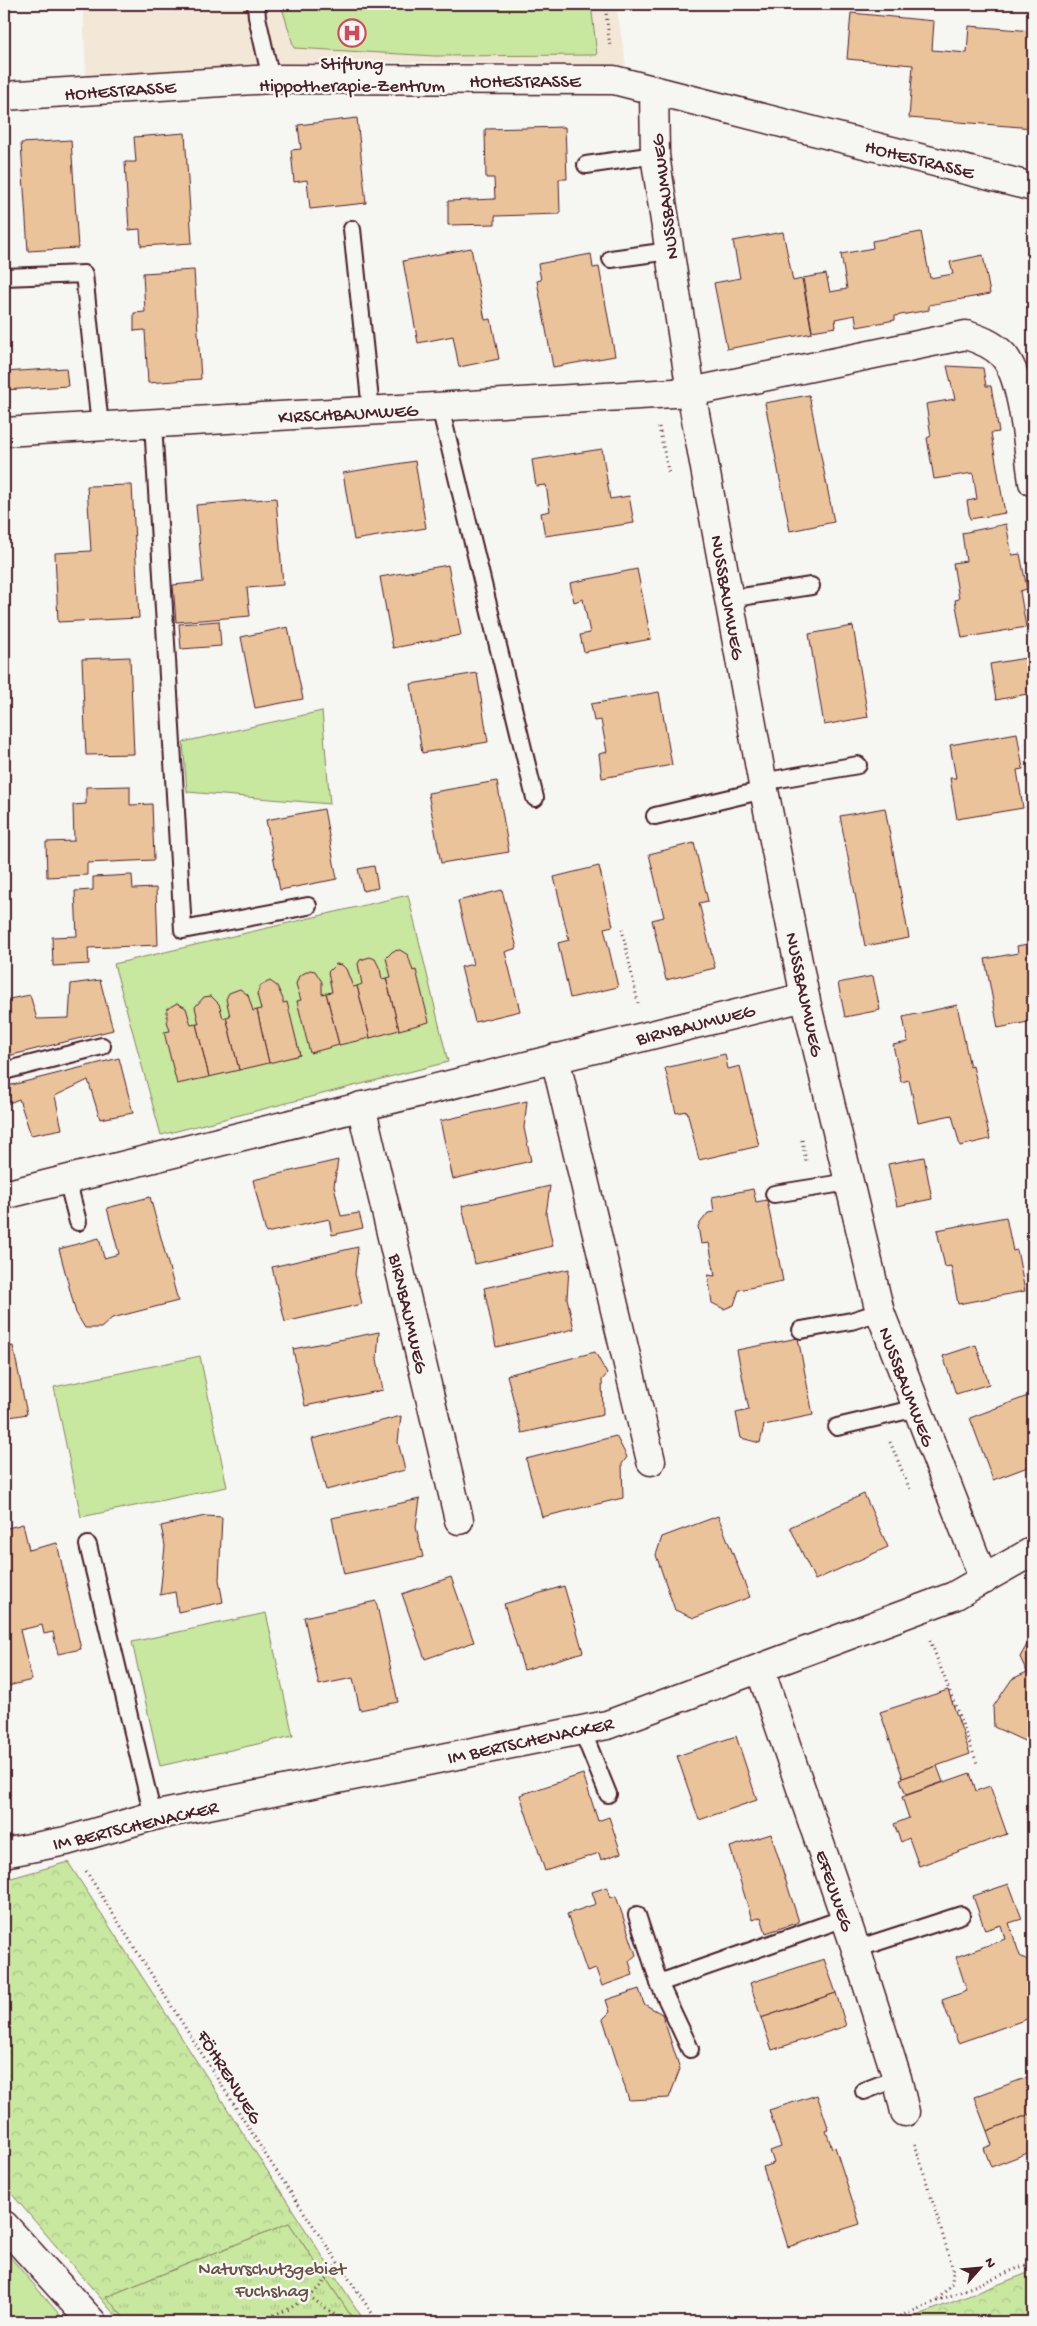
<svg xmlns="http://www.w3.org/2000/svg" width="1037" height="2326" font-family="'Gochi Hand',sans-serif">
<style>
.built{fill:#f3e7d8}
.grass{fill:#c8e79f;stroke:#898365}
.forest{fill:url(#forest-crowns);stroke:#898365}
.park{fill:url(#park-tufts);stroke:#898365}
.water{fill:url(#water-waves);stroke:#848ca5}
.building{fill:#ebc39b;stroke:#4a1f2b}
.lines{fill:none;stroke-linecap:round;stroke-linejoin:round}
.lane-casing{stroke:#4a1f2b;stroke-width:20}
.street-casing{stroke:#4a1f2b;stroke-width:31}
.path{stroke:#4a1f2b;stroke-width:3;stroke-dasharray:1 4;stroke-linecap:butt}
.lane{stroke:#f6f6f2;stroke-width:16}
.street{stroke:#f6f6f2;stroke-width:28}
.labels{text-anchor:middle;stroke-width:5;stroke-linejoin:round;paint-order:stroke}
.poi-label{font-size:19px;fill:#4a1f2b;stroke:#f6f6f2}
.street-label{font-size:19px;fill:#4a1f2b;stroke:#f6f6f2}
.park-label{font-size:19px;fill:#6a5148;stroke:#f6f6f2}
</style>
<defs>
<pattern id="forest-crowns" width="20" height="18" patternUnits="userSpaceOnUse" patternTransform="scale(1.25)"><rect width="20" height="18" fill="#c8e79f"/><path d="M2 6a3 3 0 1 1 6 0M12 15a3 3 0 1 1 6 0" fill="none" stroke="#adc689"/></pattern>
<pattern id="park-tufts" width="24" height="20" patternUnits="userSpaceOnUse" patternTransform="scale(1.25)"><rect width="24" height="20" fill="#c8e79f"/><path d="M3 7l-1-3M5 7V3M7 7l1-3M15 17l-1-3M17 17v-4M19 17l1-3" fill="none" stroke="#adc689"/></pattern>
<pattern id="water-waves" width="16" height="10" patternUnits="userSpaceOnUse" patternTransform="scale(1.25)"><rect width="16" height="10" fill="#abd5f6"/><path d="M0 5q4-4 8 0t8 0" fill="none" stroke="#95b6d3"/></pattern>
</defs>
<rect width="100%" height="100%" fill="#f6f6f2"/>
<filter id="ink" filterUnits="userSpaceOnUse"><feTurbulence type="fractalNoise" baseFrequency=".02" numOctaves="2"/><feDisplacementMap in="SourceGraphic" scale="10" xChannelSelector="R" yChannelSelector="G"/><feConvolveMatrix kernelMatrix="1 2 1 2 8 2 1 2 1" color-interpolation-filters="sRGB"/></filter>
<g filter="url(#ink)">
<path class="built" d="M83,4H616L626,65L346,61L86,76Z"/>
<g class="grass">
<path d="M281,4H591L597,55L435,56L294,48Z"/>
<path d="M322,711L330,804L187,792L183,742Z"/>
<path d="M408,895L448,1062L161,1135L114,964Z"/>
<path d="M200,1356L227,1487L81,1517L54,1387Z"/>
<path d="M266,1613L293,1736L160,1766L132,1642Z"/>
<path d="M4,2250L66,2322H4Z"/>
</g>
<g class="forest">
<path d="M68,1862L365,2322H355L289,2223L106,2297L128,2322H121L4,2185V1880Z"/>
<path d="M1033,2271V2322H901Z"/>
</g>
<path class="park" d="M289,2223L355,2322H128L106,2297Z"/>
<path class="water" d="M315,2315L328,2322H284L285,2321Z"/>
<g class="building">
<path d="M851,13L934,21L932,50L967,53L969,26L1033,31V128L909,118L913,65L847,59Z"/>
<path d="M357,118L366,203L310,209L307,180L294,182L291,150L301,149L298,125Z"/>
<path d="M565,127L567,179H559L560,214L495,216V224L448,225V201L495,199L494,178H486L485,129Z"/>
<path d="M185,133L192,243L141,246L140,229L129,230L125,162H136L134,137Z"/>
<path d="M71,140L78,248L28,251L21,143Z"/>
<path d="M783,232L793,281L802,279L812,333L727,349L714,283L740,278L733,241Z"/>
<path d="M921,232L930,278L953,274L950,262L983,255L990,294L929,305V310L895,316V320L857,327L855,315L835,319L836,327L812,331L803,278L826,274L830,292L847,289L841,254L873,248L872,241Z"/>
<path d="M471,248L485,320L491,319L499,359L459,367L453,336L418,343L403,261Z"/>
<path d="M591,254L593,268L599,267L615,356L553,367L537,281L541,280L538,264Z"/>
<path d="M194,270L201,379L148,383L145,330L134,331V313L145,312L143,273Z"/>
<path d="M947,366L983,368L986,386H991L999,432L991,433L1005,513L970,519L967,501L977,499L973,473L934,479L927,438L931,436L926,404L955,399Z"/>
<path d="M66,368L68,386L4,390V372Z"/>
<path d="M809,395L834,522L790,531L765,403Z"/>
<path d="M602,449L610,499L629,496L634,523L545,536L541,513L550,511L546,485L536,486L532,460Z"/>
<path d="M415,461L426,528L354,540L343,473Z"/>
<path d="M132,485L139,618L58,622L55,553L91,551L87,486Z"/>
<path d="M276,498L283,585L247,588L250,616L176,622L173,585L203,582L196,505Z"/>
<path d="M1006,524L1012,555L1020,554L1027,589L1020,591L1026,627L962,638L955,600L959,599L953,563L966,561L962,533Z"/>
<path d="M448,565L461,635L393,648L380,577Z"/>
<path d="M637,569L651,639L584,652L580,635L590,633L583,599L574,602L570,583Z"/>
<path d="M219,621L221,646L181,649L179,624Z"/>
<path d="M853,626L868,717L824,725L809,634Z"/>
<path d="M288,627L303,699L255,708L241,637Z"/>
<path d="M130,657L134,754L86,755L82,659Z"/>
<path d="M1026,658L1032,693L996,700L990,664Z"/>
<path d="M477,673L488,742L422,753L411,684Z"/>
<path d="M659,692L672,765L602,778L599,754L607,752L601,720L594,721L591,704Z"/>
<path d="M1017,733L1023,769L1017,770L1023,808L957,819L950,778H956L950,745Z"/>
<path d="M497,781L509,852L441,863L428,793Z"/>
<path d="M130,786V805L152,804L154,860L87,863V875L47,877L46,842L74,841L73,805L86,804V787Z"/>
<path d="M885,808L909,938L865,946L840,816Z"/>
<path d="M324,809L337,879L280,890L266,820Z"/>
<path d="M694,843L708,901L699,903L715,968L666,980L652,920L664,917L649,854Z"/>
<path d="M374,866L378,888L363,891L358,869Z"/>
<path d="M599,866L613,926L604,928L618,987L570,998L558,943L569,940L554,877Z"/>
<path d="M132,875L133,889L156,888L158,945L88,948L89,964L53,966L52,937L77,936L75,891L93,890V877Z"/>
<path d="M502,890L517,948L505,952L520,1011L475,1022L461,967L473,964L458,901Z"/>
<path d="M1033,943V1021L998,1028L985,959L1018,953L1017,946Z"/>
<path d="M400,950L408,955L413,971L416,970L429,1022L399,1030L386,978L391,977L386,958L393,951Z"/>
<path d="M370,957L375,959L380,969L382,979L386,978L399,1030L370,1038L357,986L362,984L358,964L360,960Z"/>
<path d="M336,964L342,965L346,969L353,987L357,986L370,1038L339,1045L326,993L332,992L328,972Z"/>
<path d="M310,970L315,971L322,982V994L326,993L339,1045L310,1053L297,1001L301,1000L296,984L299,976Z"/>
<path d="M873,976L880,1010L845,1017L838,983Z"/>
<path d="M100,980L113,1030L4,1057V1000L30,995L37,1019L69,1018L71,984Z"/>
<path d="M270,981L277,986L283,999V1003L287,1002L300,1055L269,1063L257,1010L261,1009L257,994L260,986Z"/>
<path d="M240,989L248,995L253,1011L257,1010L269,1063L239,1070L226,1017L230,1016L226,999L229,993Z"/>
<path d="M211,996L219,1004L223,1018L226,1017L239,1070L209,1077L196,1024H199L195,1007L204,997Z"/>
<path d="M177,1003L186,1008L191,1025L196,1024L209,1077L177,1084L164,1032L170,1031L167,1021V1009Z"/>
<path d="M957,1005L970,1067L973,1066L990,1139L960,1146L952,1115L918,1122L909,1080L901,1082L893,1045L908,1042L903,1017Z"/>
<path d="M725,1054L728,1069L740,1066L759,1146L699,1160L687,1111L676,1113L665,1068Z"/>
<path d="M119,1058L133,1113L100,1119L88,1080L55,1096L62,1129L31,1135L19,1099L4,1105V1087Z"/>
<path d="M527,1101L524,1128L531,1161L453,1179L440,1121Z"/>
<path d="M924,1157L932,1199L897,1206L888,1164Z"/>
<path d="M338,1160L334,1186L341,1216L359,1213L363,1228L332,1235L329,1219L266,1233L253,1180Z"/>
<path d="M550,1186L546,1214L553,1246L475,1264L462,1206Z"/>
<path d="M753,1189L756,1202L767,1200L783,1281L739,1290L734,1305L724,1309L712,1303L708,1275L715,1276L709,1243L701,1244L698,1226L708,1213L714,1212L712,1197Z"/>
<path d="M150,1197L178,1301L112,1318L101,1328H85L76,1313L59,1249L99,1238L104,1258L119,1254L107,1208Z"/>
<path d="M1006,1217L1013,1251L1017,1250L1025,1291L958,1304L951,1266L945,1267L937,1230Z"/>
<path d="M358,1247L355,1274L362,1304L285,1322L272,1267Z"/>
<path d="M569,1269L567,1298L574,1329L496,1347L484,1288Z"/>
<path d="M4,1294L7,1309L4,1310Z"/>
<path d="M379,1332L377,1359L383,1390L305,1406L293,1349Z"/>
<path d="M798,1338L813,1415L764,1425L760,1443L741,1438L736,1413L749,1410L737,1350Z"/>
<path d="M976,1345L989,1384L956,1394L943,1356Z"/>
<path d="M13,1346L27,1414L4,1418V1348Z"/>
<path d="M595,1352L607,1374L602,1380L603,1415L522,1433L507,1375Z"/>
<path d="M1033,1394V1465L993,1480L970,1418Z"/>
<path d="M401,1416L398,1442L405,1470L326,1490L312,1439Z"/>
<path d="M616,1436L627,1457L622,1464L623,1498L542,1517L526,1459Z"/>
<path d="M864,1494L888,1547L815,1580L790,1527Z"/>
<path d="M420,1499L416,1527L423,1557L344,1574L332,1518Z"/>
<path d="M205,1516L222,1517L219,1580L223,1602L178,1612L175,1592L160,1595L165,1546L161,1526Z"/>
<path d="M718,1516L750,1597L694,1618L675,1610L656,1555L662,1537Z"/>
<path d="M23,1524L29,1550L57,1543L81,1649L58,1654L53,1632L44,1634L42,1625L20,1630L32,1680L4,1687V1529Z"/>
<path d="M451,1577L474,1642L425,1659L402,1594Z"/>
<path d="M564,1586L583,1652L524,1670L504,1604Z"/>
<path d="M376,1601L398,1702L360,1710L353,1678L319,1685L304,1617Z"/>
<path d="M1033,1634V1745L994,1727L993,1707L1012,1679L1027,1672L1020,1657Z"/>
<path d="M948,1690L970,1754L903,1778L880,1712Z"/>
<path d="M736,1736L757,1800L699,1820L677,1756Z"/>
<path d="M937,1766L943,1782L906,1795L900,1779Z"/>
<path d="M970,1773L976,1791L990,1786L1007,1834L919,1866L909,1838L901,1842L894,1824L909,1818L902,1797Z"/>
<path d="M583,1774L598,1821L609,1817L621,1853L601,1860L599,1853L545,1871L520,1795Z"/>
<path d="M771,1834L799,1922L766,1933L761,1917L752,1920L730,1847Z"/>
<path d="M1009,1884L1022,1919L1009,1923L1020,1956L1033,1963V1976L1029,1982L1033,1993V2017L958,2043L942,2000L967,1991L956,1957L1005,1939L1001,1925L985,1930L973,1896Z"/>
<path d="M607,1887L610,1898L616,1896L636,1955L629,1961L633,1975L602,1986L596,1969L587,1972L567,1914L596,1904L592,1892Z"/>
<path d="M824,1959L836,1993L761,2018L750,1983Z"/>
<path d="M639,1989L644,2004L662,2014L680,2069L669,2098L629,2100L603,2019L610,2012L606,2000Z"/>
<path d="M836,1993L846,2026L772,2050L761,2018Z"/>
<path d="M1028,2077L1033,2090V2113L987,2131L974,2097Z"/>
<path d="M817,2095L829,2130L826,2131L832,2148L835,2147L860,2224L788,2247L763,2167L774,2163L770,2151L781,2147L769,2110Z"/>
<path d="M1033,2113V2151L991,2167L984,2148L992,2145L987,2131Z"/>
</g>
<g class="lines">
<g class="lane-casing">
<g id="lane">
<path d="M256,4L257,17L271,79"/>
<path d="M586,165L655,155"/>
<path d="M352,229L371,410"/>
<path d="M611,259L669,251"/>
<path d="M4,277L84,274L100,426"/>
<path d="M440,407L535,798"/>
<path d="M153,423L183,930L308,906"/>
<path d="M729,599L811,586"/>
<path d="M762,782L858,765"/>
<path d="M655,816L764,790"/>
<path d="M4,1071L102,1046"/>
<path d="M67,1179L78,1222"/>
<path d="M774,1194L849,1182"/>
<path d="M801,1330L851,1321L880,1312"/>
<path d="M837,1427L917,1408"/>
<path d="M88,1545L153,1816"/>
<path d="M582,1730L608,1794"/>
<path d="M637,1915L659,1983L845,1918"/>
<path d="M856,1949L961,1915"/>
<path d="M659,1983L690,2049"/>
<path d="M864,2091L897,2078"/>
</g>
</g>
<g class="street-casing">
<g id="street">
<path d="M654,91L655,155L691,392L764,790L805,997L880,1312L984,1580"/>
<path d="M4,96L271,79L614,80L1033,187"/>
<path d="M4,432L691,392L966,335C979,339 993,344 1003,355C1024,378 1028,450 1033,482"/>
<path d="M555,1058L651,1461"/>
<path d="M361,1106L459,1520"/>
<path d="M4,1195L805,997"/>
<path d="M760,1669L856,1949L897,2078L905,2112"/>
<path d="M4,1853L66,1841L153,1816L607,1725L954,1596L1033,1551"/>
<path d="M4,2225L92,2322"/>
</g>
</g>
<g class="path">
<path d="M605,4L610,47"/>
<path d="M659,427L669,475"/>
<path d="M622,929L638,1003"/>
<path d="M802,1140L806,1161"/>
<path d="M890,1442L911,1492"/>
<path d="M930,1640L977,1763"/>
<path d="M86,1871L269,2160L378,2322"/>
<path d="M915,2144L953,2269L952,2283L937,2301"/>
<path d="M309,2296L338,2317L342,2322"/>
<path d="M255,2322L289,2309L319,2289L338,2263"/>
<path d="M886,2322L1033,2262"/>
</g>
<use href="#lane" class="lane"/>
<use href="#street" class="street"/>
</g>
</g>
<defs>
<g id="hospital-ring" transform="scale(1.4375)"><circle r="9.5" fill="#f6f6f2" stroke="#d1495b" stroke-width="1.5"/><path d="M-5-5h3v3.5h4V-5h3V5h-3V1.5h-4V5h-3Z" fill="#d1495b"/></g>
</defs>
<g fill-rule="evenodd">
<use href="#hospital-ring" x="352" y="33"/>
</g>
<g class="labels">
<g class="poi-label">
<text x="352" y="69">Stiftung<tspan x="352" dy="22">Hippotherapie-Zentrum</tspan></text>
</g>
<g class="street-label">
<text x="525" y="87">HOHESTRASSE</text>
<text transform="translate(120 89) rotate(-4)" y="7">HOHESTRASSE</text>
<text transform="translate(920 158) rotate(14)" y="7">HOHESTRASSE</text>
<text transform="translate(663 197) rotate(-97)" y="7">NUSSBAUMWEG</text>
<text transform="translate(348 412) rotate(-3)" y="7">KIRSCHBAUMWEG</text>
<text transform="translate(729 597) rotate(80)" y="7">NUSSBAUMWEG</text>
<text transform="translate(806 994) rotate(78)" y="7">NUSSBAUMWEG</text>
<text transform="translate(695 1023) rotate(-14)" y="7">BIRNBAUMWEG</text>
<text transform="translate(410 1313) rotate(77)" y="7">BIRNBAUMWEG</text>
<text transform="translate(908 1386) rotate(69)" y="7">NUSSBAUMWEG</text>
<text transform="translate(530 1739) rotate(-12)" y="7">IM BERTSCHENACKER</text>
<text transform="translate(135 1824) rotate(-13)" y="7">IM BERTSCHENACKER</text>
<text transform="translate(836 1890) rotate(71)" y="7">EFEUWEG</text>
<text transform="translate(231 2076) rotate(58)" y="7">FÖHRENWEG</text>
</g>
<g class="park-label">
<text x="272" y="2274">Naturschutzgebiet<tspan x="272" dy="22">Fuchshag</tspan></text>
</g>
</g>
<rect width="1037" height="2326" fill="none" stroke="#f6f6f2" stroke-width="20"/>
<rect x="10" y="10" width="1017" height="2306" fill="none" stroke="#4a1f2b" stroke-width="2" filter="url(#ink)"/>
<g transform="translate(980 2268) rotate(63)" stroke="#f6f6f2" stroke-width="4" paint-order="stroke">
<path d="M0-4L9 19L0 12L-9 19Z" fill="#4a1f2b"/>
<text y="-8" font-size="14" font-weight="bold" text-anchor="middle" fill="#4a1f2b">N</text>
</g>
</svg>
